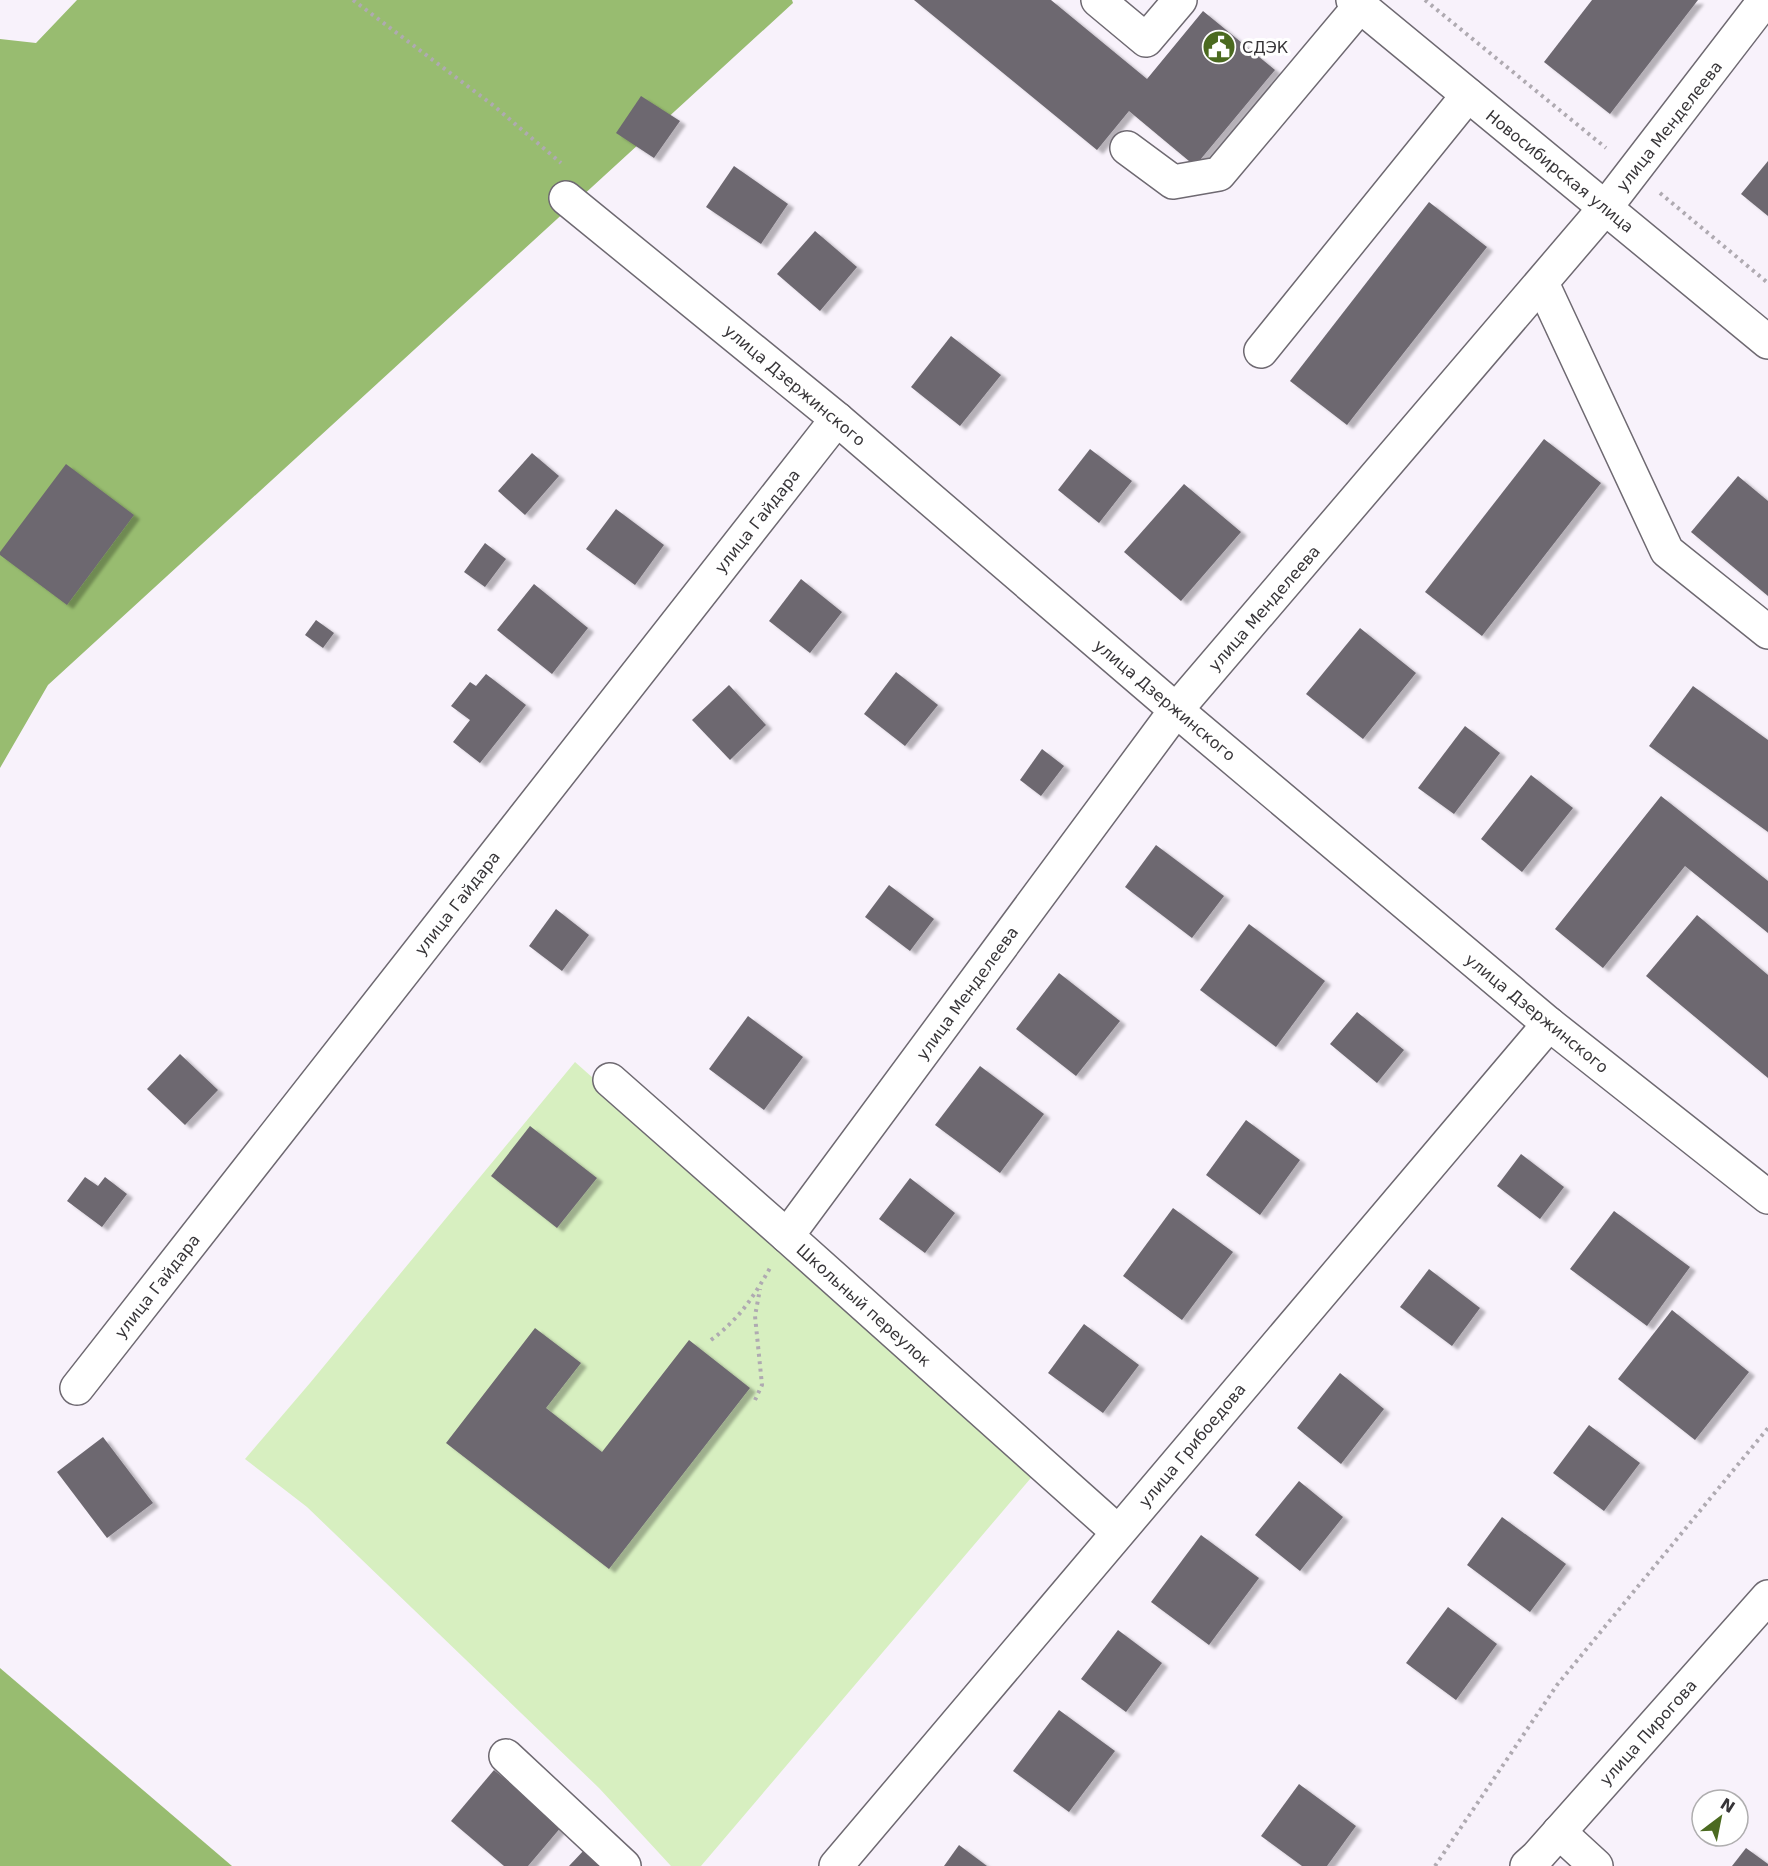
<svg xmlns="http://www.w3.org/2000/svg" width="1768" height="1866" font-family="'DejaVu Sans',sans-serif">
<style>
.green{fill:#d7efc0}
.forest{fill:#98bc70}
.building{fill:#6d6870;filter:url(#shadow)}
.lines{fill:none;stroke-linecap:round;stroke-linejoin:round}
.minor-casing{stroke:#6e6971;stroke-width:36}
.path{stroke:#afaab1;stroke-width:4;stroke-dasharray:3 4.5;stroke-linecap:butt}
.minor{stroke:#fff;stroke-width:33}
.labels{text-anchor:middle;stroke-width:6;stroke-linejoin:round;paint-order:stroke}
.poi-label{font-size:16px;fill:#373538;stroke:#fff;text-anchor:start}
.street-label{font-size:16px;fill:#373538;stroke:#fff}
</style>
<defs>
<filter id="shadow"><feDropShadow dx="6" dy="4" stdDeviation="1.5" flood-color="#0004"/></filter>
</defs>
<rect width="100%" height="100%" fill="#f8f2fb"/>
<path class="green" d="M575,1062L1036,1472L701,1866H671L599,1788L307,1507L245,1459L310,1383Z"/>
<g class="forest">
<path d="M77,0H792L793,3L48,685L0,768V39L36,43Z"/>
<path d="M0,1668L232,1866H0Z"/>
</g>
<g class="building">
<path d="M914,0H1051L1147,79L1203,11L1275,70L1195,166L1129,111L1097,150Z"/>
<path d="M1592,0H1698L1610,114L1544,62Z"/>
<path d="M641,96L680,121L654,158L616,133Z"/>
<path d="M1768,161V216L1741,194Z"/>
<path d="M734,166L788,204L761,244L706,207Z"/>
<path d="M1429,202L1487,247L1347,425L1290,381Z"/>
<path d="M815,231L857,267L820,311L777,274Z"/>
<path d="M951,336L1001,375L960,426L911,387Z"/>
<path d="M1544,439L1601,483L1482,636L1425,592Z"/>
<path d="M1090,449L1132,481L1099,523L1058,490Z"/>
<path d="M532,453L559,476L525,515L498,491Z"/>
<path d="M66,464L134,515L67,605L0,555V552Z"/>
<path d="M1738,476L1768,501V596L1691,532Z"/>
<path d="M1184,484L1241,532L1181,601L1124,552Z"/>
<path d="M616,509L664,545L635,585L586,549Z"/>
<path d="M485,543L506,559L485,587L464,572Z"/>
<path d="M801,579L842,612L810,653L769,621Z"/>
<path d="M534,584L588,628L552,674L497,630Z"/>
<path d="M316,620L334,633L323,648L305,635Z"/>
<path d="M1360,628L1416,673L1363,739L1306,694Z"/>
<path d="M896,672L938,705L905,746L864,714Z"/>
<path d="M486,674L526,705L480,763L453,742L470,720L451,706L470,682L476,686Z"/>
<path d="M729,685L766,725L730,760L692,720Z"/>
<path d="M1693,686L1768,740V832L1649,746Z"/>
<path d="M1465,726L1500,753L1454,814L1418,788Z"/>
<path d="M1042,749L1064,766L1041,796L1020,780Z"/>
<path d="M1531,775L1573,808L1522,872L1481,839Z"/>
<path d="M1661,796L1768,881V933L1685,866L1603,968L1555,929Z"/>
<path d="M1156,845L1224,896L1192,938L1125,887Z"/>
<path d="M889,885L934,919L910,951L865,917Z"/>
<path d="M556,909L589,935L562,971L529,946Z"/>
<path d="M1697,915L1768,975V1078L1646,976Z"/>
<path d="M1249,924L1325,981L1276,1047L1200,990Z"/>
<path d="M1059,973L1120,1021L1076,1076L1016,1029Z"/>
<path d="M1357,1012L1404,1050L1377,1083L1330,1044Z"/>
<path d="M748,1016L803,1057L764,1110L709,1069Z"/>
<path d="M180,1054L218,1090L185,1125L147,1089Z"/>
<path d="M980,1066L1044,1114L1000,1173L935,1125Z"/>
<path d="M1246,1120L1300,1160L1260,1215L1206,1175Z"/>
<path d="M530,1126L597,1178L557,1228L491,1176Z"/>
<path d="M1521,1154L1564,1187L1540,1219L1497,1186Z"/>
<path d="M85,1177L98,1186L105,1177L127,1194L102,1227L67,1201Z"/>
<path d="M910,1178L955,1213L925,1253L879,1219Z"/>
<path d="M1173,1208L1233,1252L1182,1320L1123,1276Z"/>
<path d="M1614,1211L1690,1267L1647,1326L1570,1269Z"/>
<path d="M1429,1269L1480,1308L1452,1346L1400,1307Z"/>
<path d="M1672,1310L1749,1372L1695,1440L1618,1379Z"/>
<path d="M1084,1324L1139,1365L1103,1413L1048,1373Z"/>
<path d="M535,1328L581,1363L546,1408L602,1452L689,1340L750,1388L609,1569L446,1443Z"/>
<path d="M1340,1373L1384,1409L1341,1464L1297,1428Z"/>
<path d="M1589,1425L1640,1463L1604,1511L1553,1473Z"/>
<path d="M103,1437L153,1503L107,1538L57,1472Z"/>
<path d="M1299,1481L1343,1517L1300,1571L1255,1535Z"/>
<path d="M1502,1517L1566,1564L1530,1612L1467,1565Z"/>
<path d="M1201,1535L1259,1578L1209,1645L1151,1602Z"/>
<path d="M1448,1607L1497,1644L1456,1700L1406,1663Z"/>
<path d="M1118,1630L1162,1663L1126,1712L1081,1679Z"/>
<path d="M1059,1710L1115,1751L1069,1812L1013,1771Z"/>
<path d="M494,1770L562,1826L528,1866H504L451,1821Z"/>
<path d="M1299,1784L1356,1826L1327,1866H1302L1261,1836Z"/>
<path d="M959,1845L987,1866H944Z"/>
<path d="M586,1848L605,1866H569Z"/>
<path d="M1746,1848L1768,1864V1866H1732Z"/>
</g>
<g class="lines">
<g class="minor-casing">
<g id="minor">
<path d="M1098,0L1146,40L1180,0"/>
<path d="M1353,0L1768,342"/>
<path d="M1127,148L1173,182L1219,174L1360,6"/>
<path d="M566,198L837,419L1176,710L1549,1024L1768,1197"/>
<path d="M1542,283L1667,551L1768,632"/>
<path d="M1261,351L1468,95"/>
<path d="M610,1080L787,1236L1118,1532"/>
<path d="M787,1236L1176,710L1605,208L1765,0"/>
<path d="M77,1388L837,419"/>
<path d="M506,1756L624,1866"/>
<path d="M1559,1832L1596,1866"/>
<path d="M836,1866L1549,1024"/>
<path d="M1527,1866L1537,1857L1768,1597"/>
</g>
</g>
<g class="path">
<path d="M353,0L494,106L561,163"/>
<path d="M1425,0L1606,148"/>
<path d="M1660,193L1768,283"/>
<path d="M711,1340C739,1319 753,1298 770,1268"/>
<path d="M755,1400L762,1385L755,1316L760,1289"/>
<path d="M1435,1866L1557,1685L1768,1428"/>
</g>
<use href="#minor" class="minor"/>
</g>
<defs>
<g id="civic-disc" transform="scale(1.725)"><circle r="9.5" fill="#4b6a20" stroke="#fff"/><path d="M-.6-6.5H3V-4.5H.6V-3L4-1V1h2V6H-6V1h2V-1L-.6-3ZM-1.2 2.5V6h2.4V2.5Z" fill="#fff"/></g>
</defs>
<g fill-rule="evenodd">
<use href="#civic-disc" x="1219" y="47"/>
</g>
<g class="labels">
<g class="poi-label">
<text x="1242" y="53">СДЭК</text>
</g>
<g class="street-label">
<text transform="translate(1669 126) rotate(-52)" y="6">улица Менделеева</text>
<text transform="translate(1560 171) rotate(39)" y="6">Новосибирская улица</text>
<text transform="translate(795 385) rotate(40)" y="6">улица Дзержинского</text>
<text transform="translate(757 521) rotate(-52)" y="6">улица Гайдара</text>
<text transform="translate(1264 608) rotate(-49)" y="6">улица Менделеева</text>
<text transform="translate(1165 700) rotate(40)" y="6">улица Дзержинского</text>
<text transform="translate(457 903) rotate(-52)" y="6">улица Гайдара</text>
<text transform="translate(967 993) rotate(-54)" y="6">улица Менделеева</text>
<text transform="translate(1537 1013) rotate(39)" y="6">улица Дзержинского</text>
<text transform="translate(157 1286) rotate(-52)" y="6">улица Гайдара</text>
<text transform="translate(864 1305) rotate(42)" y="6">Школьный переулок</text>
<text transform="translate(1192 1445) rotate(-50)" y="6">улица Грибоедова</text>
<text transform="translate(1648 1732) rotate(-48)" y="6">улица Пирогова</text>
</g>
</g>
<g transform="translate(1720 1818) rotate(32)"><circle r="28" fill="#ffffff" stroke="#afaeaf" stroke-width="1.5"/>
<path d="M0-4.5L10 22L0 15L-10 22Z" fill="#4b6a20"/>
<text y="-9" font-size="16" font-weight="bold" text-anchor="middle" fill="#373538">N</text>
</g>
</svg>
